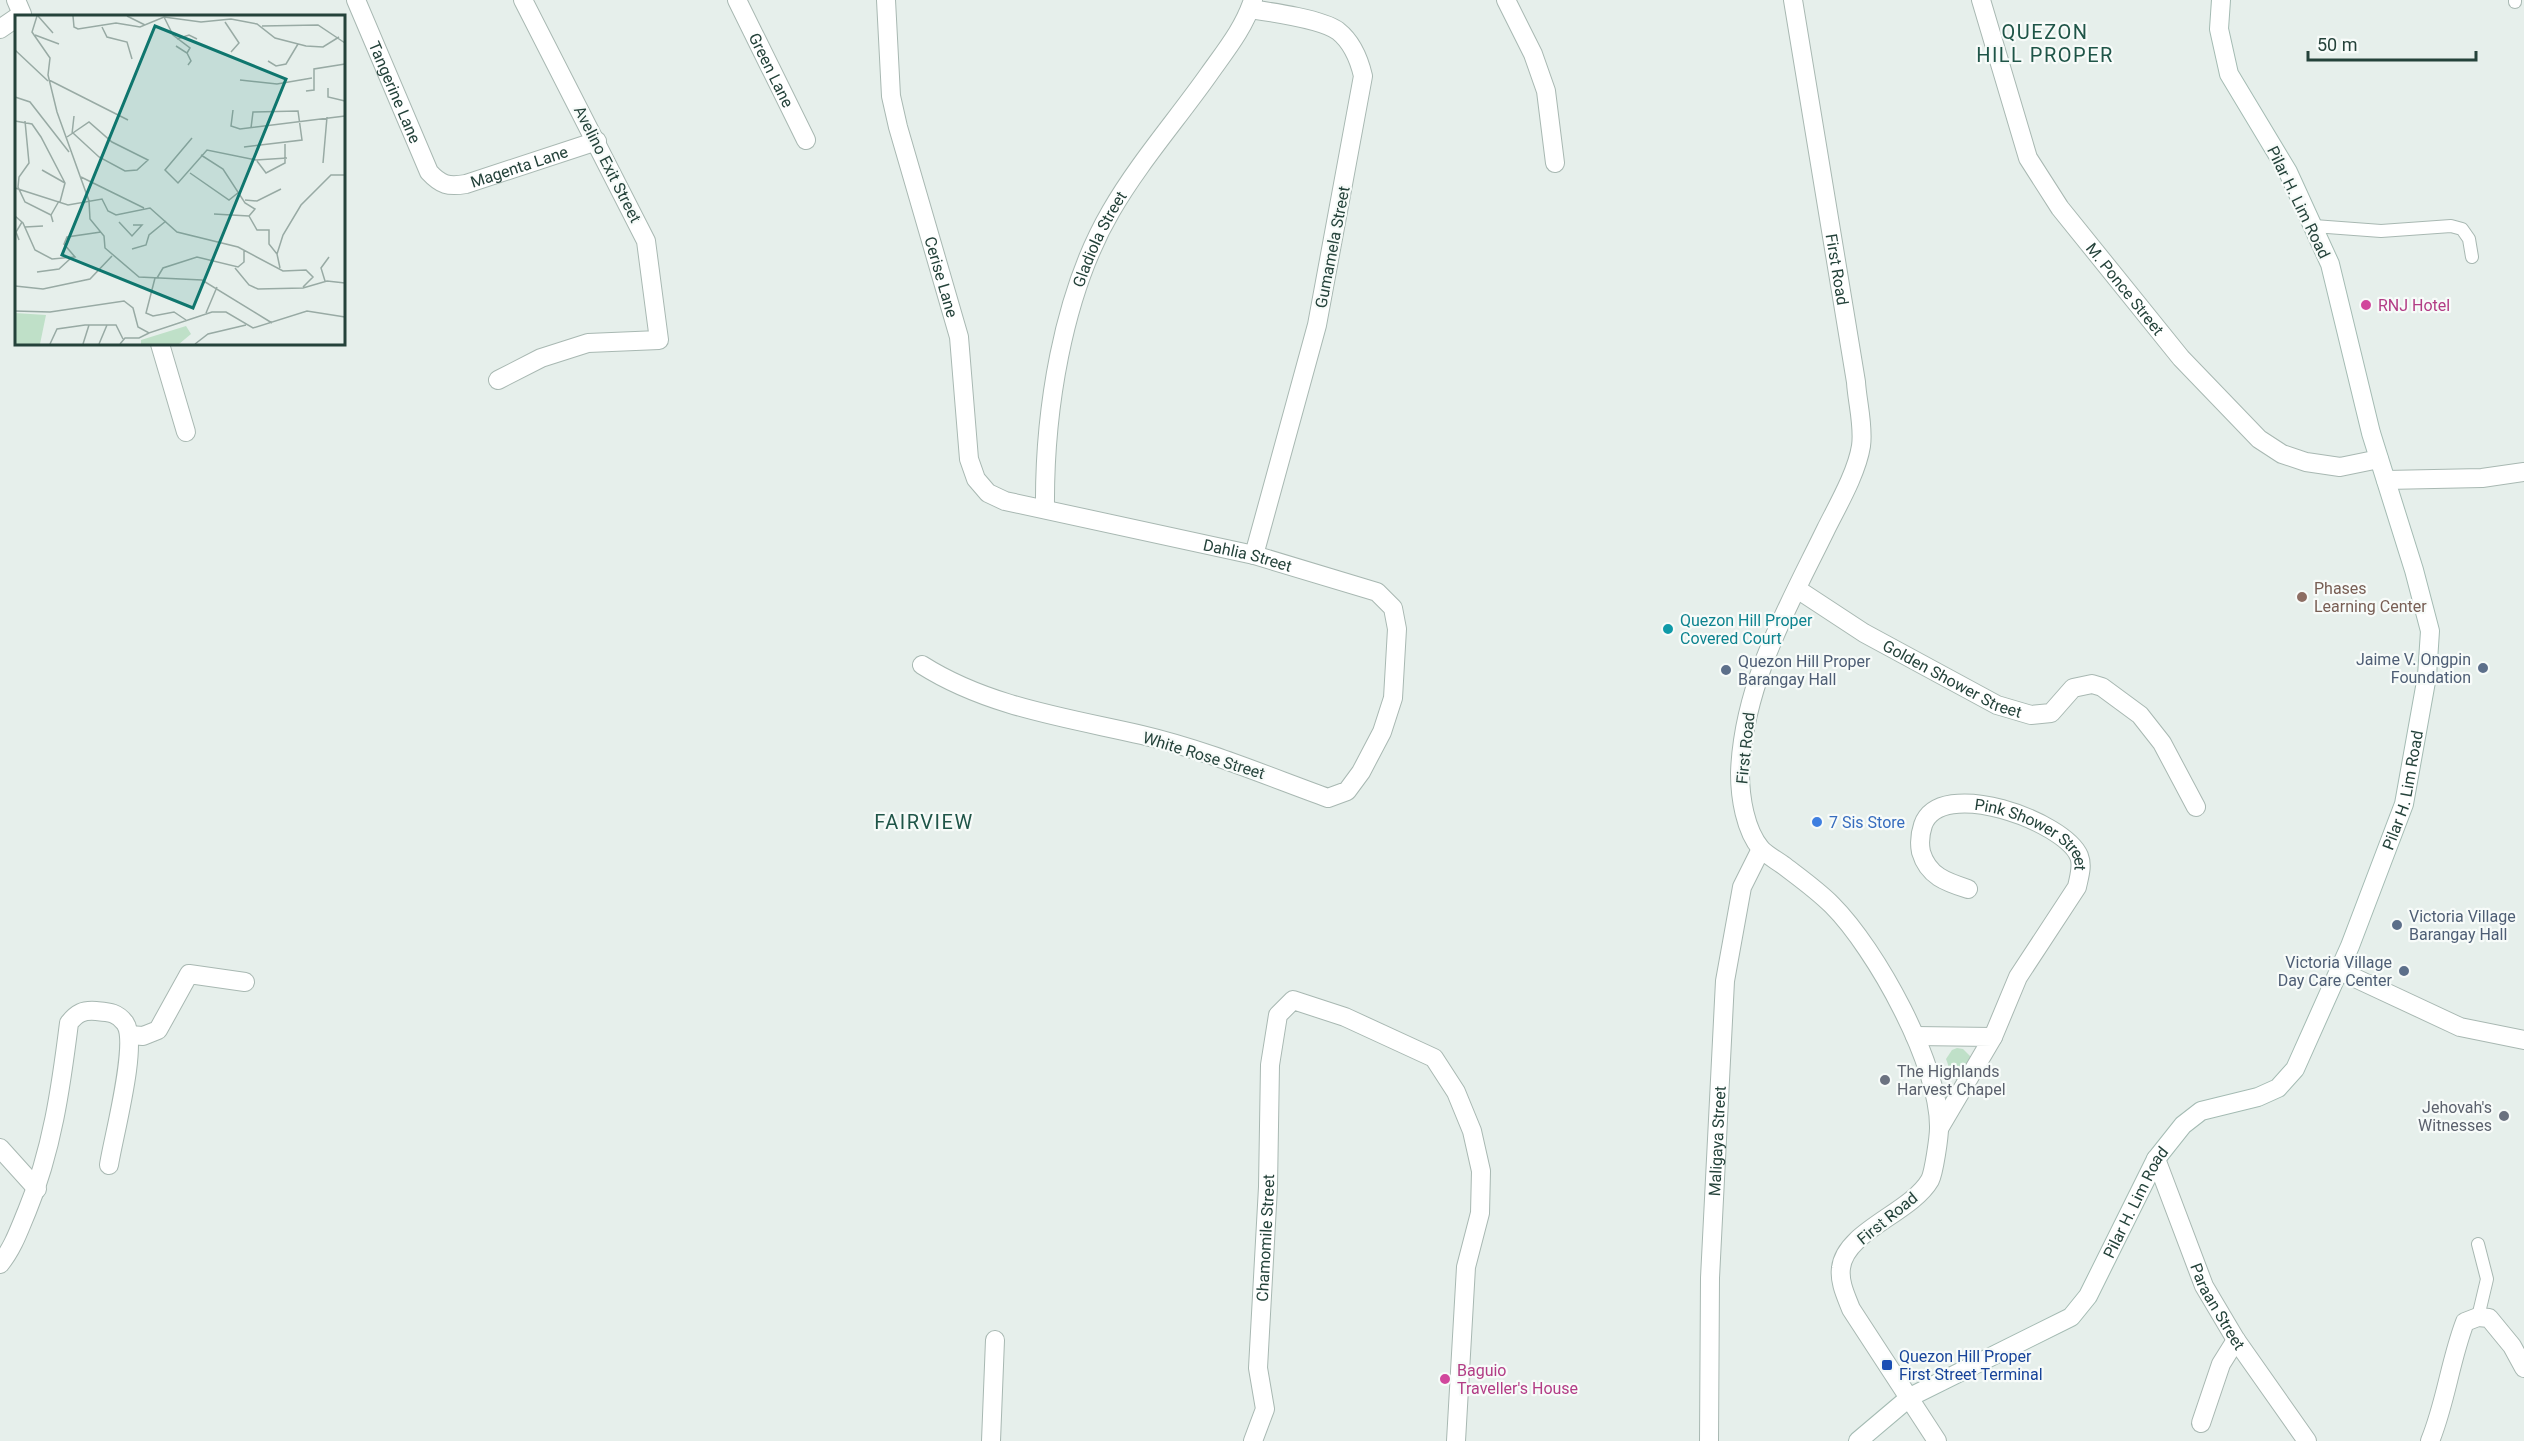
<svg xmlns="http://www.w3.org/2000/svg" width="2524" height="1441" font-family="Roboto,sans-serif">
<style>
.green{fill:#bfe0c8}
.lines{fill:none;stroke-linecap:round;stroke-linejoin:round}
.service-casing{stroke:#a8b8b2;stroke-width:14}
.minor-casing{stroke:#a8b8b2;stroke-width:20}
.tertiary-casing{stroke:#a8b8b2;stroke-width:20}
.secondary-casing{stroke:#a4bbb3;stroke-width:20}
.service{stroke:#fff;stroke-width:12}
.minor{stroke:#fff;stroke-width:18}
.tertiary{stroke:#fff;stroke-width:18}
.secondary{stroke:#fff;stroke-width:18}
.hotel-dot{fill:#d1479c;stroke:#f7fbf9;stroke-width:2}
.education-dot{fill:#8d6e63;stroke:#f7fbf9;stroke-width:2}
.culture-dot{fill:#0f9aa8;stroke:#f7fbf9;stroke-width:2}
.service-dot{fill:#5c6f8a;stroke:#f7fbf9;stroke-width:2}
.shop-dot{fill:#3f7fe0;stroke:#f7fbf9;stroke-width:2}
.worship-dot{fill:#6b7280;stroke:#f7fbf9;stroke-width:2}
.transit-dot{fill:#1a4fb4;stroke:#f7fbf9;stroke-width:2}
.labels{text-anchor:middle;stroke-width:4.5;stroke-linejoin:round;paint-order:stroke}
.street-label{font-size:16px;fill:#24423a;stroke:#f7fbf9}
.hotel-label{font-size:16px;fill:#b23c85;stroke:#f7fbf9;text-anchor:start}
.education-label{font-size:16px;fill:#785e54;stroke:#f7fbf9;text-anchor:start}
.culture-label{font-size:16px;fill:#0d838f;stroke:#f7fbf9;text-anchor:start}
.service-label{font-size:16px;fill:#4e5e75;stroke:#f7fbf9;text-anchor:end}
.shop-label{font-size:16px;fill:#366cbe;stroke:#f7fbf9;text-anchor:start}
.worship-label{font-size:16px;fill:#5b616d;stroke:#f7fbf9;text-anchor:start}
.transit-label{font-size:16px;fill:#164399;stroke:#f7fbf9;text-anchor:start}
.quarter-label{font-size:20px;letter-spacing:1.5px;fill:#1f5548;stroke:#f7fbf9}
.inset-road{fill:none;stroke:#98aaa4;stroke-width:1.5}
.view{fill:#0f766e;fill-opacity:0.15;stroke:#0f766e;stroke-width:3}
.inset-edge{fill:none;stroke:#24423a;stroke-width:3}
</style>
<rect width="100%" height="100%" fill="#e6efeb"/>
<path class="green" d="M1957,1048L1963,1049L1971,1057L1957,1080L1953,1078L1946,1059L1952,1050Z"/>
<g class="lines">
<g class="service-casing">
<g id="service">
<path d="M2515,0V2"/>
<path d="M2314,226L2381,231L2451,226L2462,229L2469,239L2472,257"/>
<path d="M2478,1317L2487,1279L2478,1244"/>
</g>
</g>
<g class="minor-casing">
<g id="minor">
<path d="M16,0L22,14"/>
<path id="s1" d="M356,0L429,172C441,185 448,187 466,184L597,141"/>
<path id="s2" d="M737,0L806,140"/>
<path id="s3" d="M886,0L891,96L898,127L959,337L969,459L976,479L988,493L1005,501L1254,555L1377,592L1393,608L1397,629L1393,698L1382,732L1361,772L1347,791L1328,798C1267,776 1206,750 1142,735C1068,718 988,707 922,665"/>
<path d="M1506,0L1533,54L1546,91L1555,163"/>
<path id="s4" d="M1981,0L2028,158L2060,208L2181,358L2259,439L2282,454L2306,462L2340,467L2379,459"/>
<path d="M1250,9C1271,12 1322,19 1338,31C1352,42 1359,59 1363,76L1317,325L1254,555"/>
<path d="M0,29L16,18"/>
<path d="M160,344L186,432"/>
<path d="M498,380L541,358L588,343L659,340L646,241L523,0"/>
<path d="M2386,480L2482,478L2524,472"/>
<path id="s5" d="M1045,509C1044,413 1062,295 1111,211C1138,164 1178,118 1209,74C1226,50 1244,28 1253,0"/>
<path id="s6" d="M1797,589L1864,633L1997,705L2031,715L2051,713L2073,688L2092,684L2102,687L2140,715L2162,743L2196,807"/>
<path id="s7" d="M1968,889C1946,882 1928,876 1921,852C1919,842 1920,834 1923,825C1940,776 2064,821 2079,856C2083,866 2079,877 2077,887L2018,977L1993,1037"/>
<path d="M2340,971L2460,1027L2524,1040"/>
<path d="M129,1035L143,1036L158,1030L189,974L245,982"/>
<path d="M1915,1036L1993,1037L1940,1127"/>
<path d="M0,1148L37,1189"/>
<path id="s8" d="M2156,1159L2204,1286L2236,1340L2307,1441"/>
<path d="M0,1264C13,1248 19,1230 27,1211C52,1151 61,1087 69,1023C77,1013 83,1010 96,1011C108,1012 117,1012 125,1023C139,1043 113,1138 109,1165"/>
<path d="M2201,1423L2221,1364L2236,1340"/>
<path d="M991,1441L995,1340"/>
<path id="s9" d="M1253,1441L1265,1409L1258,1368L1268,1187L1270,1065L1278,1015L1293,1000L1345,1017L1434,1058L1456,1092L1472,1131L1481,1171L1480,1213L1466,1267L1456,1441"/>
<path id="s10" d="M1709,1441L1710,1278L1725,981L1742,887L1761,849"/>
<path d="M2430,1441C2446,1402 2450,1361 2465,1322L2478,1317L2489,1318L2512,1346L2524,1368"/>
</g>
</g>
<g class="tertiary-casing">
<g id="tertiary">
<path id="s11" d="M1793,0L1856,382C1857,401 1864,426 1861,446C1857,472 1838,505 1826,529C1788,607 1743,684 1740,773C1740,797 1745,830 1761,849C1767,855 1776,860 1783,865C1800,878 1817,890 1832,905C1876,949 1940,1065 1939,1128C1939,1137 1934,1172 1930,1180C1911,1213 1845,1231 1841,1268C1839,1282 1846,1296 1851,1309L1937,1441"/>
</g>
</g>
<g class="secondary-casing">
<g id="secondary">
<path id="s12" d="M1858,1441L1910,1397L2071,1317L2088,1296L2156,1159L2183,1125L2201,1111L2258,1097L2278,1088L2295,1069L2350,946L2404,804L2427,676L2430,631L2414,570L2371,433L2330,264L2288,172L2229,74L2219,29L2221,0"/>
</g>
</g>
<use href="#service" class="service"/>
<use href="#minor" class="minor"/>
<use href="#tertiary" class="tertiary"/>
<use href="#secondary" class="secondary"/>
</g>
<g class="hotel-dot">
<circle cx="2366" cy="305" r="6"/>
<circle cx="1445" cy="1379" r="6"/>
</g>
<circle class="education-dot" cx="2302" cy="597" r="6"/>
<circle class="culture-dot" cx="1668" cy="629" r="6"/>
<g class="service-dot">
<circle cx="2483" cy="668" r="6"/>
<circle cx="1726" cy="670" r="6"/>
<circle cx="2397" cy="925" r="6"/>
<circle cx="2404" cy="971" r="6"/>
</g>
<circle class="shop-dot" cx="1817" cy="822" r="6"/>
<g class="worship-dot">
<circle cx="1885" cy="1080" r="6"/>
<circle cx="2504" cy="1116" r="6"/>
</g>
<rect class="transit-dot" x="1881" y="1359" width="12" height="12" rx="3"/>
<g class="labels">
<g class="street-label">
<text dy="6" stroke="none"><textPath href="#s2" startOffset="78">Green Lane</textPath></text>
<text dy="6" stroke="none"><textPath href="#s1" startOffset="100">Tangerine Lane</textPath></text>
<text transform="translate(608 164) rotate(63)" y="6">Avelino Exit Street</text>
<text dy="6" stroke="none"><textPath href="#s1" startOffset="284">Magenta Lane</textPath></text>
<text transform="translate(2299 202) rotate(64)" y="6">Pilar H. Lim Road</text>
<text dy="6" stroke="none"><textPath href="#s5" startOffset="278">Gladiola Street</textPath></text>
<text transform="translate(1332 247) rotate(-79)" y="6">Gumamela Street</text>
<text dy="6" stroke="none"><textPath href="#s11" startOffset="273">First Road</textPath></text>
<text dy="6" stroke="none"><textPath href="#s3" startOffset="284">Cerise Lane</textPath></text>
<text dy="6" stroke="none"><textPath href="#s4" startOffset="328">M. Ponce Street</textPath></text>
<text dy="6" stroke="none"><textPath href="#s3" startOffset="776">Dahlia Street</textPath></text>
<text dy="6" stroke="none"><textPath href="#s6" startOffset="180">Golden Shower Street</textPath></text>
<text transform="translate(1745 748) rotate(-84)" y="6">First Road</text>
<text transform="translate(1204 755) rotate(17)" y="6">White Rose Street</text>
<text dy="6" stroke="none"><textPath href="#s12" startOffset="900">Pilar H. Lim Road</textPath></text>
<text dy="6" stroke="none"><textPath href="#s7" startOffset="218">Pink Shower Street</textPath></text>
<text dy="6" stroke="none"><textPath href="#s10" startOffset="300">Maligaya Street</textPath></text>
<text dy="6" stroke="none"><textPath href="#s12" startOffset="380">Pilar H. Lim Road</textPath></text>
<text transform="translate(1887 1218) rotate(-39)" y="6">First Road</text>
<text dy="6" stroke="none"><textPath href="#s9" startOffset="206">Chamomile Street</textPath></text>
<text dy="6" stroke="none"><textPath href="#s8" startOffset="160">Paraan Street</textPath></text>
</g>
<g class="hotel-label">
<text x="2378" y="311">RNJ Hotel</text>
<text x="1457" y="1376">Baguio<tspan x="1457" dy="18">Traveller's House</tspan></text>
</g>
<g class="education-label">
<text x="2314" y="594">Phases<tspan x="2314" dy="18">Learning Center</tspan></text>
</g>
<g class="culture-label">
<text x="1680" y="626">Quezon Hill Proper<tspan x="1680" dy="18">Covered Court</tspan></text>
</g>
<g class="service-label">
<text x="2471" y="665">Jaime V. Ongpin<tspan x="2471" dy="18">Foundation</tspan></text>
<text x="1738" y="667" text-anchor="start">Quezon Hill Proper<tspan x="1738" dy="18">Barangay Hall</tspan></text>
<text x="2409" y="922" text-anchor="start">Victoria Village<tspan x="2409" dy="18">Barangay Hall</tspan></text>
<text x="2392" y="968">Victoria Village<tspan x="2392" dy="18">Day Care Center</tspan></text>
</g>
<g class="shop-label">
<text x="1829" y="828">7 Sis Store</text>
</g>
<g class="worship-label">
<text x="1897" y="1077">The Highlands<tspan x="1897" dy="18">Harvest Chapel</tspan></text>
<text x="2492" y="1113" text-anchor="end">Jehovah's<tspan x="2492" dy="18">Witnesses</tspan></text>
</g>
<g class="transit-label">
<text x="1899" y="1362">Quezon Hill Proper<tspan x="1899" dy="18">First Street Terminal</tspan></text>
</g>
<g class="quarter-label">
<text x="2045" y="39">QUEZON<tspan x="2045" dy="23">HILL PROPER</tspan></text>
<text x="924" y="829">FAIRVIEW</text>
</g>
</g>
<g transform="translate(15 15)">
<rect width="330" height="330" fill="#e6efeb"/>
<path d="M0,298L31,300L25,329H0ZM171,311L176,319L164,329H126V325Z" fill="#bfe0c8"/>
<path class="inset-road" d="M22,1L17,17L35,43L33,60L42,97L74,186L75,204L89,221L90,233L124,262L187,265L257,308M23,1L38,18M58,1L59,12L63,14L101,8L125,12L149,2L186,7L216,4L242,9L260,23L291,31L308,32L324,22M112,1L130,10M149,2L158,20L175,33L172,38M210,7L224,28L216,37M247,11L303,10L330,28M87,12L92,22L112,27L117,44M20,20L44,29M162,24L174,20L182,24M161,31L172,38L176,46L173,50M0,35L33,66M253,46L261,51L271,49L283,29M34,65L113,105M225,65L262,69L297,63M313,73V82L330,86M291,76L299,75V54L330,49M0,82L15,87L54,137M218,95L216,111L225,114L330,101M0,106L17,109L26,122L50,168L45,187M10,106L14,148L4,162L3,172L10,187L36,200M57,119L59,101M52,122L74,107L97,127L133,145L122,155L110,156L84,142L58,118M177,123L150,155L163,168L192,135L241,145L272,143M229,132L287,125L283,96L238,97L236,113M186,140L208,154L230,188L240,194L234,201M242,146L251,158L270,148V129M308,148L312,102M27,155L50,168M175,158L214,185L224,177M66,162L129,193M0,173L53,190L87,184L93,196L101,200L135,193L162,217L223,232L268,256L291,255L298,262L288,272M230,185L242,186L266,174M199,199L234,201M0,201L8,208L20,235L37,244L60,242L49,229L52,222L86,217M234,201L242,215H254V229L262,239M38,207L36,200L44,186M104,207L117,221L127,210H118M10,212L28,211M4,225L1,217L7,207M117,234L131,230L134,220L151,206M220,253L234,270L243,274L288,273L312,266L330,268M265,253L262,239L268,220L286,190L316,160H330M22,257L44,254L56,243M140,263L131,298L138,301L159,297L171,305M142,263L148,253L182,242L223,252L229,247V236M310,266L306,253L314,242M0,271L28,274L75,264L97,241M0,296L35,297L109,286L118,293L123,312L134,318L197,297H211L238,313L292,296L330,302M191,298L202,272M35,329L42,314L70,310H101L108,324M68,329L74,310M84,329L92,310M105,329L110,323H124L134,318M180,329L193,319L231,310"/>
<path class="view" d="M140,11L271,64L178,293L47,240Z"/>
<rect width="330" height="330" class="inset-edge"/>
</g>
<path d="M2308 51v9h168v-9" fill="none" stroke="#24423a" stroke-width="3"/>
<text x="2317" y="51" font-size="18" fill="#24423a" stroke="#f7fbf9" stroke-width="4.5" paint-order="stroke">50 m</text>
</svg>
